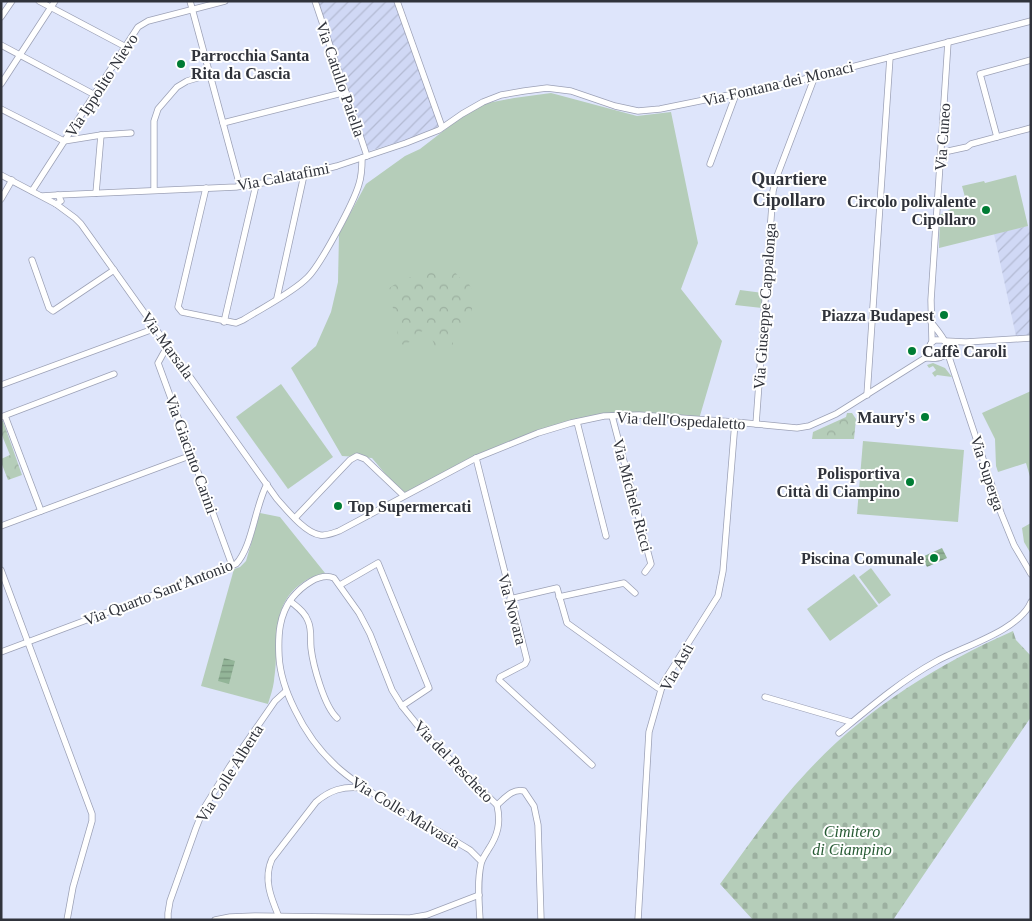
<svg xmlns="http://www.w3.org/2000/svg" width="1032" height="921" font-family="Georgia,serif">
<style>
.industrial{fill:url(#industrial-furrows)}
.grass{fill:#b5cdb9}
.forest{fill:url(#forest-crowns)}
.cemetery{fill:url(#cemetery-stones)}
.water{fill:url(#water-rules)}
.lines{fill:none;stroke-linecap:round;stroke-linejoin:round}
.minor-casing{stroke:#9ca1b6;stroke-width:7}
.minor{stroke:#fff;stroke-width:5.5}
.poi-dot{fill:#007c34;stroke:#fff;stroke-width:2}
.labels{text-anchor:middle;stroke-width:4;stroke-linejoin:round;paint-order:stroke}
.poi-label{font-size:16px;font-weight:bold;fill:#30333b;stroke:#fff;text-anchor:end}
.street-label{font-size:16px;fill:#30333b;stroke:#fff}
.park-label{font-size:16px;font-style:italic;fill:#275b34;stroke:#fff}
.neighbourhood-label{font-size:18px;font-weight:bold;fill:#30333b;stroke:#fff}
</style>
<defs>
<pattern id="industrial-furrows" width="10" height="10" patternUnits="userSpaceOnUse" patternTransform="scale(1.25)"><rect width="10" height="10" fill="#d0d8f5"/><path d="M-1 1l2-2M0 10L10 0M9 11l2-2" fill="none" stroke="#b3bad3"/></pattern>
<pattern id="forest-crowns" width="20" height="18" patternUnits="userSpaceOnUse" patternTransform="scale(1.25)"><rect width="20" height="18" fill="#b5cdb9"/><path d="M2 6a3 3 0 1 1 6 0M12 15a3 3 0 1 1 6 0" fill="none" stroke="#9cb0a0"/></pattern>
<pattern id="cemetery-stones" width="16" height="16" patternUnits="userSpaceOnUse" patternTransform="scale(1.25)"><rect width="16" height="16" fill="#b5cdb9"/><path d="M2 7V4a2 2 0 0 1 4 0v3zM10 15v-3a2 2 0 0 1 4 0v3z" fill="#9cb0a0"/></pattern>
<pattern id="water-rules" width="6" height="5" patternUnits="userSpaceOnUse" patternTransform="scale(1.25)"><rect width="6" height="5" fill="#93b598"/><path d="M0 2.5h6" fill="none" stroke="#78947d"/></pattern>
</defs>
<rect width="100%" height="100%" fill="#dee5fb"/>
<g class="industrial">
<path d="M318,1H395L440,125L425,134L369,151Z"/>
<path d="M1028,226L1031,236V335L1016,336L994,234Z"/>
</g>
<g class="grass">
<path d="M551,93L637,116L671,112L698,243L681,289L722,341L699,419L612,416L570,423L503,446L403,495L372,458L342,456L291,368L316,346L331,312L338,282L339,234L366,184L405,156L420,149L477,105L514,98Z"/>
<path d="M1016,175L1028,226L939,248L940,215L966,201L962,186L984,181L985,183Z"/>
<path d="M740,290L763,293L762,308L735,305Z"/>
<path d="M933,363L945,368L952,377L937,375L935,377L932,373L936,370L933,366L929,368L927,365Z"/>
<path d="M281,384L333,457L288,489L236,417Z"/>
<path d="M1031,391V480L1026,463L998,472L996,466L995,439L982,413Z"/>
<path d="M863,441L964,450L958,522L857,514Z"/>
<path d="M260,513L280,517L325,573C320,575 315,576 310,578C266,602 281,642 274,681C273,689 270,697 268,704L201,686L234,569L240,567L246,561Z"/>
<path d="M1031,523V554L1024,542L1022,528Z"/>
<path d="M871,568L891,595L879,604L859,577Z"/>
<path d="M854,574L878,606L830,641L807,609Z"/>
</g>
<g class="forest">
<path d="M453,270L460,278L449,279L456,286L462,283L469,284L472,290V315L459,331L452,330L453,344L448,349L436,350L430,333L422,331L414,340L403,345L398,339L397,325L402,323L395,316L388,289L401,280L421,274L427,271Z"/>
<path d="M847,413H852L856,419L854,439H812L813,432L846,417Z"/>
<path d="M1,421H3L22,475L8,480L1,462V459L10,455L1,433Z"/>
</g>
<path class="cemetery" d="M1013,631L1016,640L1031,656V717L893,920H753L720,884C748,846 774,807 806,773C864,710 936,665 1013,631Z"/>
<g class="water">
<path d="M942,548L947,558L927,567L922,557Z"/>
<path d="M224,658L235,661L229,684L218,681Z"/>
</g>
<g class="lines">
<g class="minor-casing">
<g id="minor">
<path d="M39,1L124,46"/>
<path d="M190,1L240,186"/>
<path d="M315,1L367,156"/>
<path d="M397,1L442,127"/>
<path d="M1,17L12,1"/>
<path d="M1,45L95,95"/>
<path d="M1,84L55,1"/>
<path d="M1,109L64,141L101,135L131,133"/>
<path d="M223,123L346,92"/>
<path d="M997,137L980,74L1031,60"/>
<path d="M944,152L967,147L971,144L1031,128"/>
<path d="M710,164L736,94"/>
<path d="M1,175L56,204L61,201L58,195L42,196"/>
<path d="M206,188L178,307L182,312L236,323L243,320C262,308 292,293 307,278C320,266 354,202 359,184C362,175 362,167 362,158"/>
<path d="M154,190V121L158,109L177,87L187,81L211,74"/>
<path d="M32,191L138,27L148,21L225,1"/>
<path d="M96,193L101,135"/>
<path d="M58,195L236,187L282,180L337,166L406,143L439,130L462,114L483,102L501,95L524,91L547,88L571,91L615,106L638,111L660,109L793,82L1031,21"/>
<path d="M1,199L12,180"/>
<path d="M56,204L75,218L81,224L277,499C287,510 305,533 320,535C327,536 333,533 339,531L476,458L538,433L571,423L604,416L639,415L735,422L797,428L809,426L836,414L925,358L930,352"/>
<path d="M32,260L49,308L53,311L114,270"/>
<path d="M277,298L304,175"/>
<path d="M224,322L256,185"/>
<path d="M932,341L931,300L948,42"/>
<path d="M945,341L966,342L1031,338"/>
<path d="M168,345L158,363L232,565"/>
<path d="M947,351L1001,513L1014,545L1031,574"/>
<path d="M932,355C928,349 929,343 935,340H942"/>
<path d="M925,358C930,358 937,359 941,357C958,352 936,329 931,322"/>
<path d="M1,385L156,328"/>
<path d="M867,395L890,57"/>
<path d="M5,416L41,511"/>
<path d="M612,416L651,564L645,572"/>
<path d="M1,417L114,374"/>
<path d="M577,422L606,536"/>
<path d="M756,424L773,191L777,176L815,76"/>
<path d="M476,458L527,660L525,664L500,677L499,680L592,765"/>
<path d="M295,518L350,460L357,456L365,459L403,495"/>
<path d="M1,526L192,455"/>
<path d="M1,570L92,814V821L73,887L67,920"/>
<path d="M340,585L378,563L429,688L402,706"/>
<path d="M559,597L624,583L635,593"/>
<path d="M510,599L557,588L567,623L658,688L662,687"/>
<path d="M290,601C297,607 305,612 308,621C312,629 310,639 311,648C313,665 324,706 337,718"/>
<path d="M1,652L236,564C252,548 255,506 267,484"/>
<path d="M765,697L851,722"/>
<path d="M839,733C868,709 902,680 935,662C961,647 1019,631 1031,602"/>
<path d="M497,805C505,798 513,788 524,791L534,806L538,825L541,920"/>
<path d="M279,917C271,898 263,879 272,859L316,802C330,790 343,786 362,788"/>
<path d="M168,920V913L170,901L196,828L204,808L230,766L275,701L286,691"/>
<path d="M215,920L230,917L255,916L410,918L427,915L479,895"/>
<path d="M480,920C479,902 477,882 481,864C482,859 485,855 488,850C498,835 501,823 497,805L427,737L402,706L392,690L370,634L359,613L334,578C319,572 301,587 292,598C279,615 278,635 279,656C280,676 286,692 295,710C320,762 353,782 401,810C424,823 447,836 470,850L481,861"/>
<path d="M638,920L649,732L663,683L718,596L723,571L735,422"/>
</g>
</g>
<use href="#minor" class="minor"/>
</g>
<g class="poi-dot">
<circle cx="181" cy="64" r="5"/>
<circle cx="986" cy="210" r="5"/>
<circle cx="944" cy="315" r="5"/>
<circle cx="912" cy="351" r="5"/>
<circle cx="925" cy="417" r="5"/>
<circle cx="910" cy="482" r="5"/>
<circle cx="338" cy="506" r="5"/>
<circle cx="934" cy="558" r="5"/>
</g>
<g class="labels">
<g class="poi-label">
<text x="191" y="61" text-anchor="start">Parrocchia Santa<tspan x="191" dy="18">Rita da Cascia</tspan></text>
<text x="976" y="207">Circolo polivalente<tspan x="976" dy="18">Cipollaro</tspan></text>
<text x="934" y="321">Piazza Budapest</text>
<text x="922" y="357" text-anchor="start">Caffè Caroli</text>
<text x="915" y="423">Maury's</text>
<text x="900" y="479">Polisportiva<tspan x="900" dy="18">Città di Ciampino</tspan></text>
<text x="348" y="512" text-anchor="start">Top Supermercati</text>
<text x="924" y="564">Piscina Comunale</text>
</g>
<g class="street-label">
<text transform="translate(341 79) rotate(71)" y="6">Via Catullo Paiella</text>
<text transform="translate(778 83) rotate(-13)" y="6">Via Fontana dei Monaci</text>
<text transform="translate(101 85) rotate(-57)" y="6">Via Ippolito Nievo</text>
<text transform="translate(942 137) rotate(-86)" y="6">Via Cuneo</text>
<text transform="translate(283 176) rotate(-11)" y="6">Via Calatafimi</text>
<text transform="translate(764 306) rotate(-86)" y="6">Via Giuseppe Cappalonga</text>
<text transform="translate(168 345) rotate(54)" y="6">Via Marsala</text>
<text transform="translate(681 420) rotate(3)" y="6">Via dell'Ospedaletto</text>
<text transform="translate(192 454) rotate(70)" y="6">Via Giacinto Carini</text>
<text transform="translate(988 473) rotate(72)" y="6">Via Superga</text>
<text transform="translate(633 495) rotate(75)" y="6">Via Michele Ricci</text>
<text transform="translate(158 592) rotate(-21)" y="6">Via Quarto Sant'Antonio</text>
<text transform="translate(513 609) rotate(75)" y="6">Via Novara</text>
<text transform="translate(676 667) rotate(-61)" y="6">Via Asti</text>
<text transform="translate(454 761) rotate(46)" y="6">Via del Pescheto</text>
<text transform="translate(229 773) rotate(-58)" y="6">Via Colle Alberta</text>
<text transform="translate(406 812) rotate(31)" y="6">Via Colle Malvasia</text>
</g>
<g class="park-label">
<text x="852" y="837">Cimitero<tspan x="852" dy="18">di Ciampino</tspan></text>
</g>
<g class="neighbourhood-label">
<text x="789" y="185">Quartiere<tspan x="789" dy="21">Cipollaro</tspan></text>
</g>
</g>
<rect width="1032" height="921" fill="none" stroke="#30333b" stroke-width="5"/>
</svg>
